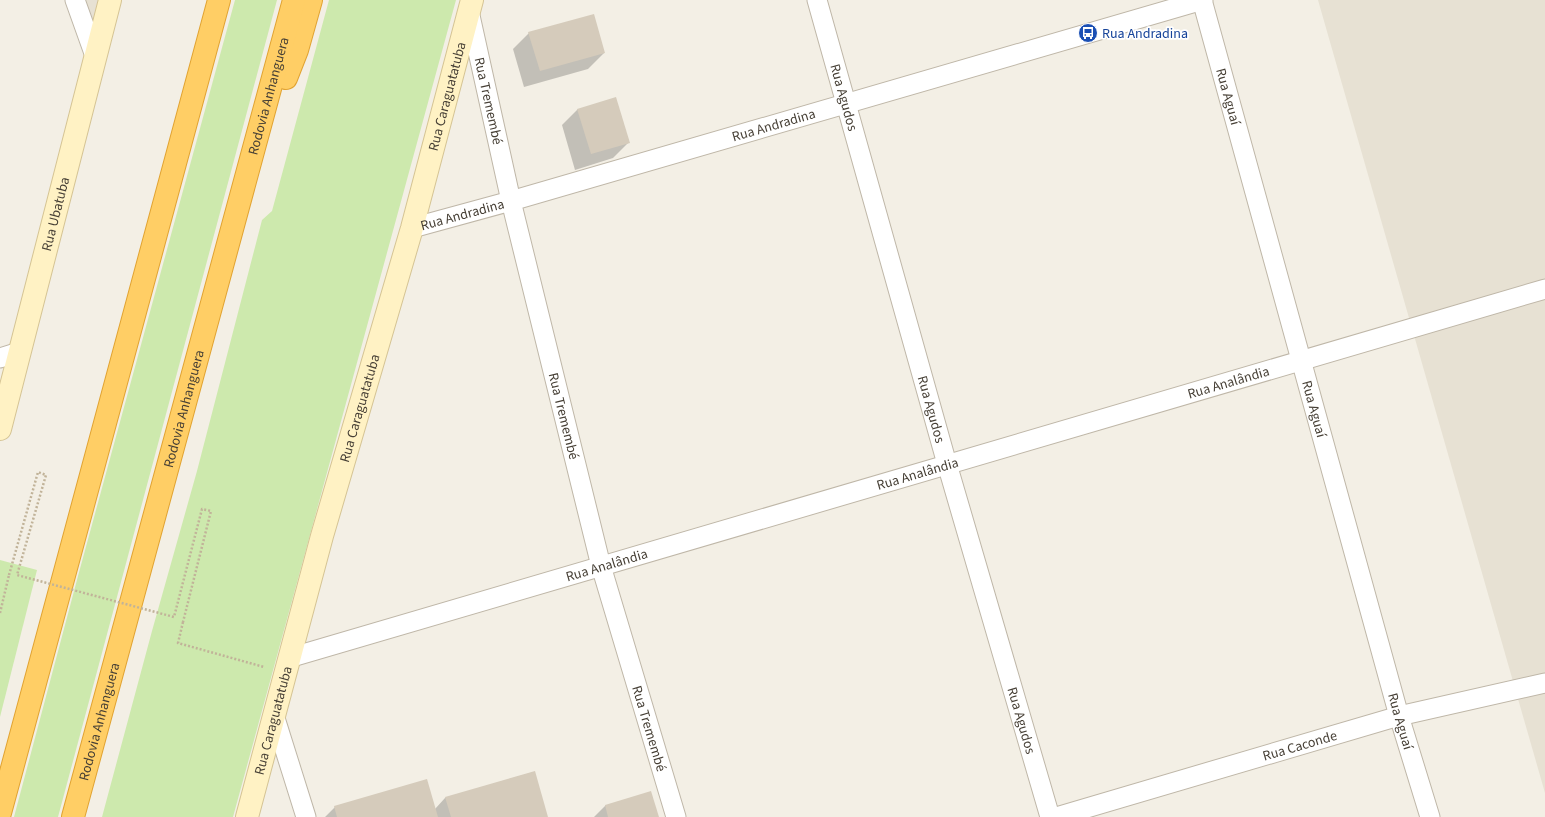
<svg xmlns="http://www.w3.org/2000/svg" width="1545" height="817" font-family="'Source Sans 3',sans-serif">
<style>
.residential{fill:#e7e1d3}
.green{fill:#cde9ad}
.shadow{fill:#0003}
.building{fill:#d5cbbb}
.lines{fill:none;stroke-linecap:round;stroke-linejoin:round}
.street-casing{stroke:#bfb7a8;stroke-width:21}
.secondary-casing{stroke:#d5c494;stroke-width:24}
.highway-casing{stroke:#e1a332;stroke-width:24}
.path{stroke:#c1b399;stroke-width:2.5;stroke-dasharray:2 2;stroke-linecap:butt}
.street{stroke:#fff;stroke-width:19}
.secondary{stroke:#fff2c4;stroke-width:22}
.highway{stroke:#ffce65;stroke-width:22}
.path-bridge{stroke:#c1b399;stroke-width:2.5;stroke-dasharray:2 2;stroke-linecap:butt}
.labels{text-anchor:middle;stroke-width:3.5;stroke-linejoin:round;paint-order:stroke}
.transit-label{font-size:14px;fill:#164399;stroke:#fff;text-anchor:start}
.street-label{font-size:14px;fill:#463f35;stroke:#fff}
</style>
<rect width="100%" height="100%" fill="#f3efe5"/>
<g class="residential">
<path d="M85,0H103L94,30Z"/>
<path d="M1318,0H1545V793Z"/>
</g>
<g class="green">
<path d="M235,0H277L58,817H14L78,576Z"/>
<path d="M329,0H456L233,817H102L152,631L197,471L262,220L272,211Z"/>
<path d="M0,560L37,570L0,717Z"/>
</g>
<g class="shadow">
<path d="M529,33L604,53L588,69L524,87L513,49Z"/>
<path d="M578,109L629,142L613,158L575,170L562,125Z"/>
<path d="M534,772L547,817H325L335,807L435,809L445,798Z"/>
<path d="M606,805L658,817H594Z"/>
</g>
<g class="building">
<path d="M594,14L605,53L540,71L528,32Z"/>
<path d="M616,97L630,143L591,154L577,109Z"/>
<path d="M535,771L548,817H451L445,797Z"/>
<path d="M427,779L438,817H337L334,806Z"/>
<path d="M651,791L659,817H608L605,805Z"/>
</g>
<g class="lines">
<g class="street-casing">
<g id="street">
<path d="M75,0L95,56"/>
<path id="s1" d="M817,0L947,464L1050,817"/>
<path id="s2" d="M1202,0L1399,716L1430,817"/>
<path id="s3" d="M469,11L511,201L601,566L676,817"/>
<path id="s4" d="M412,228L511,201L1203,0"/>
<path d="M0,358L19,352"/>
<path id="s5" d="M289,658L1545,289"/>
<path d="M274,715L306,817"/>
<path id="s6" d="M1056,817L1399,716L1545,683"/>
</g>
</g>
<g class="secondary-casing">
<g id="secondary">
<path id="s7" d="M0,429L110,0"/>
<path id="s8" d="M247,817L322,536L412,228L472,0"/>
</g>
</g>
<g class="highway-casing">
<g id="highway">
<path d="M286,78L297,50L311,0"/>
<path d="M0,813L219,0"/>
<path id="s9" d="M73,817L294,0"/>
</g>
</g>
<g class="path">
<path d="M0,613L9,575"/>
<path d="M183,622L178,643L264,667"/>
</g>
<use href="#street" class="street"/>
<use href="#secondary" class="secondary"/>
<use href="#highway" class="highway"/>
<path class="path-bridge" d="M9,575L38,472L46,475L17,575L174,617L202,509L211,511L183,622"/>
</g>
<defs>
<g id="bus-disc" transform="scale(1)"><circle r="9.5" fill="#1a4fb4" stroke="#fff"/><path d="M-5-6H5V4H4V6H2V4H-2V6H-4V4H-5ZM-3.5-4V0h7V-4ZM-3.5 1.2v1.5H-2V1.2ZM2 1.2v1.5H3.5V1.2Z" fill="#fff"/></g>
</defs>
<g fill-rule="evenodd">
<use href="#bus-disc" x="1088" y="33"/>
</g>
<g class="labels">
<g class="transit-label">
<text x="1102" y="38">Rua Andradina</text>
</g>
<g class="street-label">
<text dy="5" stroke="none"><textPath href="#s9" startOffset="747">Rodovia Anhanguera</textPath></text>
<text dy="5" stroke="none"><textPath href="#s8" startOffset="748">Rua Caraguatatuba</textPath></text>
<text dy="5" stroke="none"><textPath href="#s1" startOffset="101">Rua Agudos</textPath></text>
<text dy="5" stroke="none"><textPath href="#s2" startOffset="100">Rua Aguaí</textPath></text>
<text dy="5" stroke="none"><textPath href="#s3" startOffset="92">Rua Tremembé</textPath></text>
<text dy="5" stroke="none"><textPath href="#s4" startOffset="376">Rua Andradina</textPath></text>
<text dy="5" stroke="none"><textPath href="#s7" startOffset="222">Rua Ubatuba</textPath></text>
<text dy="5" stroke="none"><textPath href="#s4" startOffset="52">Rua Andradina</textPath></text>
<text dy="5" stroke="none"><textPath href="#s5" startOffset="979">Rua Analândia</textPath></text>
<text dy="5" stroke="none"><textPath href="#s9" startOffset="423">Rodovia Anhanguera</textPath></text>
<text dy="5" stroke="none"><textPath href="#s8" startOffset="424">Rua Caraguatatuba</textPath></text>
<text dy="5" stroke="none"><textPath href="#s1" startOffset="425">Rua Agudos</textPath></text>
<text dy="5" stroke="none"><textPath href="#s2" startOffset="424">Rua Aguaí</textPath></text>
<text dy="5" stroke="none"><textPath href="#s3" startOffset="416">Rua Tremembé</textPath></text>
<text dy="5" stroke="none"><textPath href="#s5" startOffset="655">Rua Analândia</textPath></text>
<text dy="5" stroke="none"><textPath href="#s5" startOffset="331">Rua Analândia</textPath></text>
<text dy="5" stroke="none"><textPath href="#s1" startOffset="749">Rua Agudos</textPath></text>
<text dy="5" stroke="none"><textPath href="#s9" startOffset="99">Rodovia Anhanguera</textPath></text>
<text dy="5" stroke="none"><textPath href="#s8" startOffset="100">Rua Caraguatatuba</textPath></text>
<text dy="5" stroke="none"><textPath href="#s2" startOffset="748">Rua Aguaí</textPath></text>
<text dy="5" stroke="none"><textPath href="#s3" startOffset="740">Rua Tremembé</textPath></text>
<text dy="5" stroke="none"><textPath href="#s6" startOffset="254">Rua Caconde</textPath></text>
</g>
</g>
</svg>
